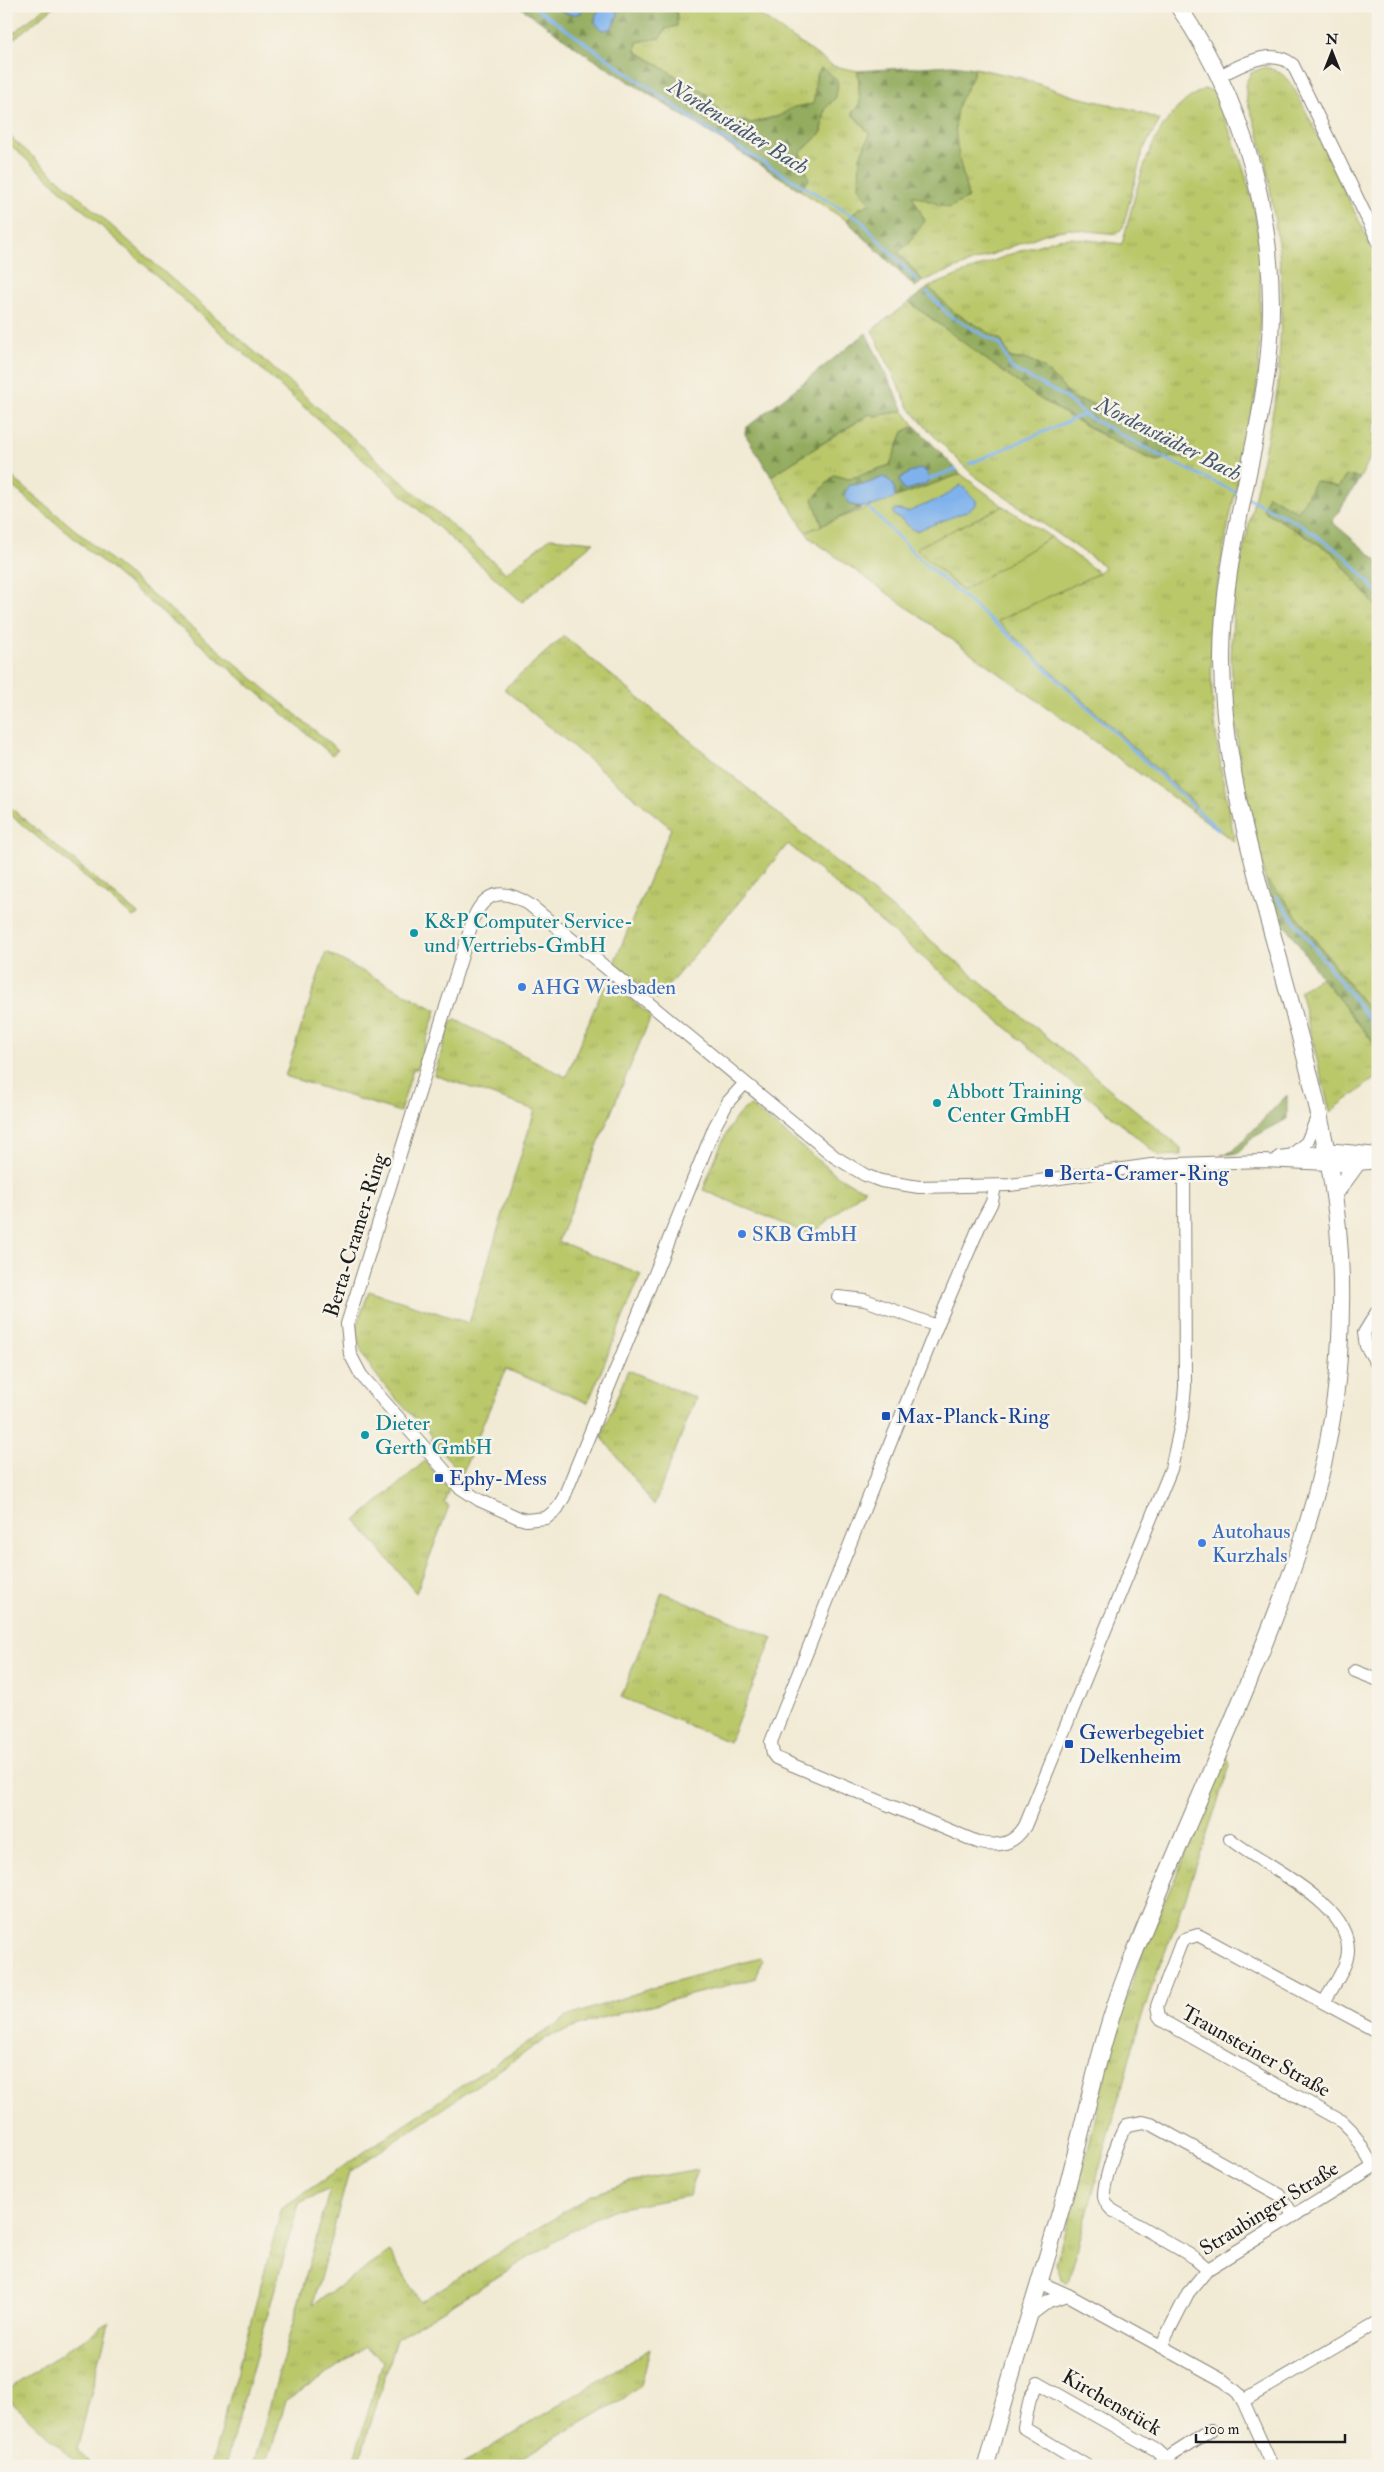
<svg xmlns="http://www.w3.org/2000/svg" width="1384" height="2472" font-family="'IM FELL Double Pica',serif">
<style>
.grass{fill:url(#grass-tufts);stroke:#6b7243}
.forest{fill:url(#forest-firs);stroke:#58643d}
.garden{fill:#bac86a;stroke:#6b7243}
.water{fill:#7fb2ec;stroke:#4e6784}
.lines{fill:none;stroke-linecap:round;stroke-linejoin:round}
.stream{stroke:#7fb2ec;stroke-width:3}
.minor-casing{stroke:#868378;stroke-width:14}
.major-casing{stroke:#868378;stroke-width:18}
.minor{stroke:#fff;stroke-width:12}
.major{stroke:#fff;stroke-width:16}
.culture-dot{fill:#0f9aa8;stroke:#f7f3e8;stroke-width:2}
.shop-dot{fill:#3f7fe0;stroke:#f7f3e8;stroke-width:2}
.transit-dot{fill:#1a4fb4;stroke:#f7f3e8;stroke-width:2}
.labels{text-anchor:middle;stroke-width:5;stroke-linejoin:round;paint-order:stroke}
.culture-label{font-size:21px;fill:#0d838f;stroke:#f7f3e8;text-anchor:start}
.shop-label{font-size:21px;fill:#366cbe;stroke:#f7f3e8;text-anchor:start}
.transit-label{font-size:21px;fill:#164399;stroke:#f7f3e8;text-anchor:start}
.street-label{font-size:21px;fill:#1c1c1c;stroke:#f7f3e8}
.water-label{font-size:22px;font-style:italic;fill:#44586f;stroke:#f7f3e8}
</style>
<defs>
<pattern id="grass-tufts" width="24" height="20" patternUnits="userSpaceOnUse" patternTransform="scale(1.25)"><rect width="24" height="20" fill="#bac86a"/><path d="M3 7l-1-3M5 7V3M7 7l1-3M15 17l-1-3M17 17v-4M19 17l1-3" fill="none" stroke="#9fab5b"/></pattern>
<pattern id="forest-firs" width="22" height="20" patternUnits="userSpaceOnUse" patternTransform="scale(1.25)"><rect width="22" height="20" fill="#93ac5e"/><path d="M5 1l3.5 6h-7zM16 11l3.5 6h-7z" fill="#778b4d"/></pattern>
</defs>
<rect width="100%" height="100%" fill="#f7f3e8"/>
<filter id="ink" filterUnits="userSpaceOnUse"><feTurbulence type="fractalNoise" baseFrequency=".02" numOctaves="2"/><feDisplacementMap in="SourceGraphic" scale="10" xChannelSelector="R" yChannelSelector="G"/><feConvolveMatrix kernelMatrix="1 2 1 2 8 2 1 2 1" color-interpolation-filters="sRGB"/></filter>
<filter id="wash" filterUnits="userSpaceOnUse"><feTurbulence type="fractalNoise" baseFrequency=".0096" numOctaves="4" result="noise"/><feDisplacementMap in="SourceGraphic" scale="20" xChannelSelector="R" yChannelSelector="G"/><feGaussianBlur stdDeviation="1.12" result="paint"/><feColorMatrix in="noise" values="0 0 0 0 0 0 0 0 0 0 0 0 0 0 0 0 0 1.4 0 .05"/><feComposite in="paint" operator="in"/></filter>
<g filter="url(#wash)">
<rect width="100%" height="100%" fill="#f1ead4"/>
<g class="grass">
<path d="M47,6H55L6,45V39Z"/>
<path d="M666,6H747L833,66L858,71L860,104L852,114L870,134L860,158L872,203L858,209L847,221L800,190L809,180L800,153L822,132L825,109L836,97L816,74V92L813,104L794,107L779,116L751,123L726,118L703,91L690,85L636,51L637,41C656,42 667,28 677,13Z"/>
<path d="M1264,67C1285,71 1288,80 1299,97L1378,260V417L1373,430L1375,448L1360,478L1346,476L1339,487L1298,512L1263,510L1333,553L1378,609V1022L1279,893L1265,879L1241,771L1234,711L1231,658L1234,595L1278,387L1282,295L1279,251L1267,168L1258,131L1247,101L1245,85L1251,73Z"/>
<path d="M975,68L1021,78L1073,96L1134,110L1160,120L1143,150L1123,227L1117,234L1069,229L1047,233L923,281L898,252L908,244L912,195L968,198C962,168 949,133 958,104C962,91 971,84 975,68Z"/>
<path d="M1204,89L1210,90L1214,93C1234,139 1253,188 1259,239C1261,262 1260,285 1260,308C1260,336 1260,365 1256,392C1242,475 1216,556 1212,641C1208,709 1222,776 1235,842L1192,811L1196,805L997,621L1099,573L1104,566L972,474L932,434L909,408L872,330L909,302L1037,397L1068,416L1125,448L1156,461L1175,456L1156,433L1132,428L1102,407L1075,399L1045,369L1030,360L1010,358L1001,340L954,312L929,287L1008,255L1057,239L1072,238L1122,244C1138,190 1147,117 1204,89Z"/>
<path d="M6,133L506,573L550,538L594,542L522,602L6,141Z"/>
<path d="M904,411L915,426L903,432L890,465L849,479L813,499L822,525L806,532L771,476L870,414L875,416Z"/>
<path d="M6,472L338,750L332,755L6,481Z"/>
<path d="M1003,506L1051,537L963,591L915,548Z"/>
<path d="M564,636L1181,1148V1155L1159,1156L788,844L657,999L614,963L671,828L504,689Z"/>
<path d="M6,804L138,914L133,917L6,811Z"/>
<path d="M326,952L436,1010L417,1069H413L400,1112L285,1076Z"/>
<path d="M1321,977L1378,1048V1076L1330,1112L1300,991Z"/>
<path d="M609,982L651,1016L558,1241L641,1274L588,1403L506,1369L462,1474L431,1440L432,1436C411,1413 353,1362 357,1328C359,1316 365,1303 369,1291L469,1323L535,1110L434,1075L451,1022L456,1020L566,1077L604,985Z"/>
<path d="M751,1106L838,1176L855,1186L865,1189L811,1235L703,1190C711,1171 730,1110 751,1106Z"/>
<path d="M628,1370L696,1398L654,1505L601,1436Z"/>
<path d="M425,1461L449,1489L444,1503L449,1506L416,1593L356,1521Z"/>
<path d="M662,1592L773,1638L729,1742L621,1697Z"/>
<path d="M1226,1755L1230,1765L1178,1920L1155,1977L1138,2029L1068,2283L1061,2278L1056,2263L1091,2137L1110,2053L1125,2002L1144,1947L1208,1805Z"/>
<path d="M760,1958L762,1960L756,1978L598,2019L548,2037L349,2172L313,2304L390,2252L420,2302L589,2196L632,2181L698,2169L689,2196L615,2209L592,2219L396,2339L358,2466H352L383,2361L366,2347L286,2401L266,2466H253L330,2189L299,2203L225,2466H211L282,2208L473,2078L569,2016L658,1986Z"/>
<path d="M109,2322L77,2449L94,2466H80L6,2397V2391Z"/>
<path d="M650,2349L641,2385L626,2397L507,2466H460Z"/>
</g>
<g class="forest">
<path d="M519,6H556L567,14L581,13L588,6H605L596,14L617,11L611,6H666L677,13V26L666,29L660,38L637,42L636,51L690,85L703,91L726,118L737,122L752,123L779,116L794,107L813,104C816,92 813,78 821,68L831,74L838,82L836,97L825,109L822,132L800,153L809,180L800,190L584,53Z"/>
<path d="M952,65L975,68C971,85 964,90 959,103C949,129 963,171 968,198L949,208L912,195L925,221L908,244L898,252L923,281L915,287L847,221L858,209L871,203L859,187L860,158L870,134L852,113L860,103L858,71Z"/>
<path d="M929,287L954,312L1001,340L1010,358L1030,360L1045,369L1075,399L1102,406L1132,428L1157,433L1186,452L1187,460L1175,456L1157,461L1125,448L1037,397L909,302Z"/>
<path d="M866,333L904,411L875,416L869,414L771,476L745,434L746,428Z"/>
<path d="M915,426L961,474L895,497V490L883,477L866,484L850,485L849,504L861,508L822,525L813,499L834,475L849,479L890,465L903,432Z"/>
<path d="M1346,476L1360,478L1332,522L1378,561V609L1333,553L1263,510L1268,495L1298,512L1315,481L1338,487Z"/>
<path d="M1265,879L1279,893L1378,1022V1048L1321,977L1275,910Z"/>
<path d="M1287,1095V1119L1250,1139L1239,1153L1221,1155L1233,1151Z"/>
</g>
<path class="garden" d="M961,474L1003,506L916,548L962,591L1051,537L1099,573L997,621L1196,805L1192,811L810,538L806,532C857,510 909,493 961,474Z"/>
<g class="water">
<path d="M556,6H588C576,18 569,16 556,6Z"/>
<path d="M605,6H611L617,11L618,15L611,29L603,30L595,23L596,14Z"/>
<path d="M920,468L926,471L929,479L925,484L904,491L900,483V478Z"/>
<path d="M883,477C893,481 895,487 895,497C878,505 867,510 849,504L844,494L850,485L866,484Z"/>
<path d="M961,485L976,500V505L968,511L916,531C907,527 905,519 894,516L893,512L895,509L908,512L941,498Z"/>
</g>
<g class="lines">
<g class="stream">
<path d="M533,6L707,129L860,220L918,282"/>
<path d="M927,292L950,316L1001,345L1011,368L1063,396L1090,418L1170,461L1238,493"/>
<path d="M969,464L1085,414"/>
<path d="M929,479L956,469"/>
<path d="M1248,498L1300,524L1345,556L1378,593"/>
<path d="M869,508L926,565L1025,649L1219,830"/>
<path d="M1276,897L1378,1031"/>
</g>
</g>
</g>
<g filter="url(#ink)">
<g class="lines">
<g class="minor-casing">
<g id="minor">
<path d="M1219,76C1241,66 1270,46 1293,65L1378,241"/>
<path d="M745,1083L728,1102L715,1126L564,1497L557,1509L546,1518L526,1520L519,1518L479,1500L459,1487L361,1375L350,1354L347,1324L474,917C487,888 507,890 530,905L835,1157L865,1175L881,1181L919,1187L1010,1185L1151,1165L1262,1161L1329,1164"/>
<path d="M1294,1153L1307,1142L1318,1115"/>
<path d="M1279,1157L1326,1151"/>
<path d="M995,1186L992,1202L979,1227L937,1326L771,1742L773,1754L776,1758L980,1843C1000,1847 1014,1844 1025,1826L1171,1469L1182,1419L1185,1387L1184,1164"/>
<path d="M838,1297L865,1300L937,1326"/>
<path d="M1378,1310L1364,1333L1366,1346L1378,1366"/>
<path d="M1355,1671L1378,1680"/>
<path d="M1230,1839C1262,1866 1359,1906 1347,1958C1343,1973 1332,1989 1324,2002"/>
<path d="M1373,2166L1352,2131L1343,2122L1163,2021L1159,2016L1157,2006L1181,1943L1185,1939L1198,1935L1378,2032"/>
<path d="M1208,2269L1195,2258L1112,2210C1108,2206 1105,2202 1104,2197C1103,2184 1118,2135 1127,2125L1143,2122L1151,2124L1280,2195L1293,2215"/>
<path d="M1039,2282L1068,2295L1224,2381L1238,2393L1243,2401L1272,2466"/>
<path d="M1028,2317L1049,2301L1068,2295"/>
<path d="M1161,2346L1188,2293L1208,2269L1378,2164"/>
<path d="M1243,2401L1378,2322"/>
<path d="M1087,2466L1024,2428L1030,2398L1038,2383L1156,2450L1166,2459L1211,2430"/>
<path d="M1155,2466L1166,2459"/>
</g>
</g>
<g class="major-casing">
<g id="major">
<path d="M1326,1151L1378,1156"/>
<path d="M1329,1164L1369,1161"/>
<path d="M1334,1195L1358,1162"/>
<path d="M986,2466C1009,2375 1040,2285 1065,2195C1085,2121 1099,2044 1127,1972C1164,1877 1207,1783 1246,1688C1291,1581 1332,1473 1339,1356C1342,1314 1342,1270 1338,1228C1328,1130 1299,1034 1274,940C1249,850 1223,757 1222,663C1221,572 1248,486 1263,397C1287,262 1256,119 1178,6"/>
</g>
</g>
<use href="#minor" class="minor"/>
<use href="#major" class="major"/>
</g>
</g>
<g class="culture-dot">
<circle cx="414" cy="933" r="5"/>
<circle cx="937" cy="1103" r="5"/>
<circle cx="365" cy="1435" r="5"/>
</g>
<g class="shop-dot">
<circle cx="522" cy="987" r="5"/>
<circle cx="742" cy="1234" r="5"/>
<circle cx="1202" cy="1543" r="5"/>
</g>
<g class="transit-dot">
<rect x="1044" y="1168" width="10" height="10" rx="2.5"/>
<rect x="881" y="1411" width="10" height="10" rx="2.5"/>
<rect x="434" y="1473" width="10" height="10" rx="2.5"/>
<rect x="1064" y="1739" width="10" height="10" rx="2.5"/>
</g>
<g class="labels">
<g class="culture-label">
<text x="424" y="928">K&amp;P Computer Service-<tspan x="424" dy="24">und Vertriebs-GmbH</tspan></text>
<text x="947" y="1098">Abbott Training<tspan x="947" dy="24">Center GmbH</tspan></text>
<text x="375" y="1430">Dieter<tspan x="375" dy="24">Gerth GmbH</tspan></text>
</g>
<g class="shop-label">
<text x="532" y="994">AHG Wiesbaden</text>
<text x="752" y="1241">SKB GmbH</text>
<text x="1212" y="1538">Autohaus<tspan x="1212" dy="24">Kurzhals</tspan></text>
</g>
<g class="transit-label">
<text x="1059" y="1180">Berta-Cramer-Ring</text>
<text x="896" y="1423">Max-Planck-Ring</text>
<text x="449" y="1485">Ephy-Mess</text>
<text x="1079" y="1739">Gewerbegebiet<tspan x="1079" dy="24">Delkenheim</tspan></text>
</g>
<g class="street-label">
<text transform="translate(355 1235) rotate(-73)" y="7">Berta-Cramer-Ring</text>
<text transform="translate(1256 2051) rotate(29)" y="7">Traunsteiner Straße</text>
<text transform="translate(1269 2208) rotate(-32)" y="7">Straubinger Straße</text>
<text transform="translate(1112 2402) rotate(30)" y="7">Kirchenstück</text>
</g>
<g class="water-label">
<text transform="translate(739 126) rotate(32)" y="8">Nordenstädter Bach</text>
<text transform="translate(1169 438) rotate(27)" y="8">Nordenstädter Bach</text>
</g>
</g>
<rect width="1384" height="2472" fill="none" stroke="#f7f3e8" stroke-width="25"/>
<g transform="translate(1332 52)" stroke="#f7f3e8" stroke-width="4" paint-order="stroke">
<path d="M0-4L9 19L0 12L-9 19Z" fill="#1c1c1c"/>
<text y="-8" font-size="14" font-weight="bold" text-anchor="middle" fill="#1c1c1c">N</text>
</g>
<path d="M1196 2434v8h149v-8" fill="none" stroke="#1c1c1c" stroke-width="2.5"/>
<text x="1204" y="2434" font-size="15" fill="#1c1c1c" stroke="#f7f3e8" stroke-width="4" paint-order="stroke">100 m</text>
</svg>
